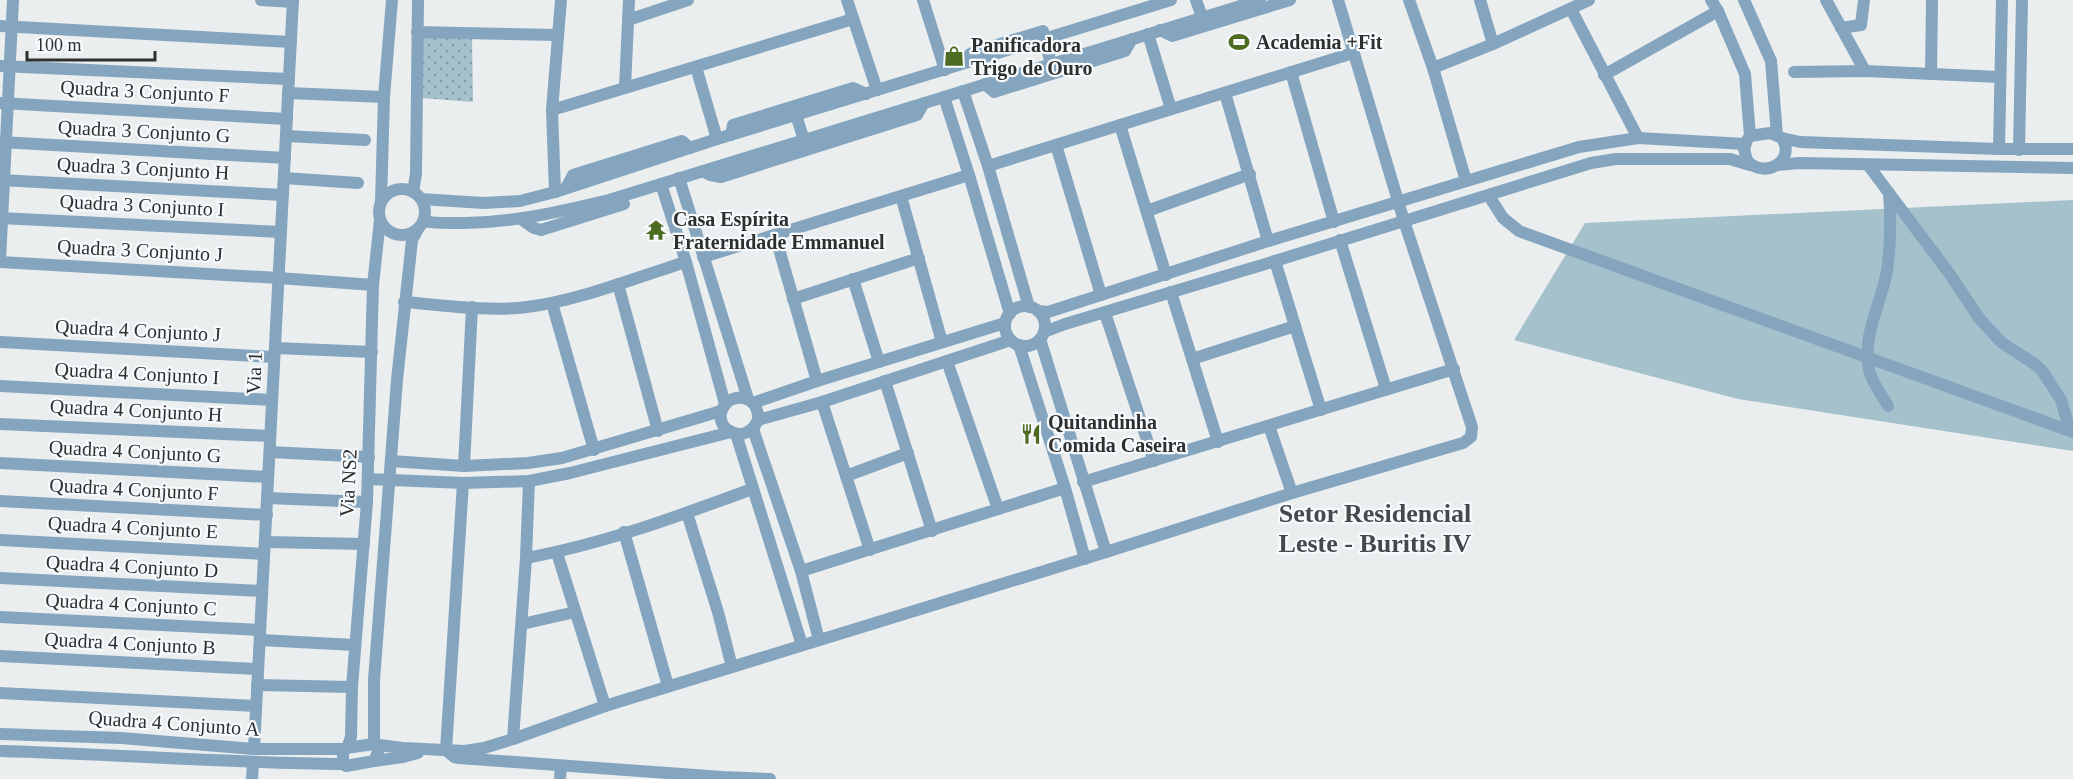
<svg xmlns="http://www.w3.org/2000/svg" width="2073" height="779" font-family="Georgia,serif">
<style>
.grass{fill:#a5c1cc}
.park{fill:url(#park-dots)}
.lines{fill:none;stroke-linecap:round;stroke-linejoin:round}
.minor{stroke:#85a5bf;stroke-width:12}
.labels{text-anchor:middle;stroke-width:4.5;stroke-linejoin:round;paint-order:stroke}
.poi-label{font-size:20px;font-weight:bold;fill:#2e3030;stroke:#f8fbfd;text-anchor:start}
.street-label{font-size:20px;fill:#2e3030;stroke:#f8fbfd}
.district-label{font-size:26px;font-weight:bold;fill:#46494a;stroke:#f8fbfd}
</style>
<defs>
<pattern id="park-dots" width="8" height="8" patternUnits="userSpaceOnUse" patternTransform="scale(1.5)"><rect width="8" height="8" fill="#a5c1cc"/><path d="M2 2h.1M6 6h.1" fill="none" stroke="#879da6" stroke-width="1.8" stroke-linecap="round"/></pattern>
</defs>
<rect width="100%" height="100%" fill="#eaeeef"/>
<path class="grass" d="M2073,200V451L1738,399L1514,340L1585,223Z"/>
<path class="park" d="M472,37L473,102L421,98V38Z"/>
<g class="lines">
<g class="minor">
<path d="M261,0L293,2"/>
<path d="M561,0L552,110L853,19"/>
<path d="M847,0L877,90"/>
<path d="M923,0L945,70"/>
<path d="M1196,0L1202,17"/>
<path d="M1409,0L1433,68L1466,181"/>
<path d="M1480,0L1493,44"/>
<path d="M1711,0L1718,11L1745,74L1750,136"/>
<path d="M1744,0L1771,61L1777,135"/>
<path d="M1826,0L1865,71"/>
<path d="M1571,9L1638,138"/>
<path d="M628,20L688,0"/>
<path d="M0,26L291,42"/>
<path d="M1841,28L1861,25L1864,0"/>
<path d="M1160,30L1172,36L1290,0"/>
<path d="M417,32L558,35"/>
<path d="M1148,34L1171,109"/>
<path d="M1044,39L1051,63"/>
<path d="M965,60L970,54L977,51L1043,31"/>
<path d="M0,66L289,79"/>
<path d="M696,67L717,139"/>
<path d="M1433,68L1493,44L1589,0"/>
<path d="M1291,72L1334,222"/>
<path d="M1794,72L1865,71L2000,77"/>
<path d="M1931,74L1932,0"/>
<path d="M1604,75L1718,11"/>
<path d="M985,84L994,92L1125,51L1132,39"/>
<path d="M625,88L629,0"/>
<path d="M963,91L988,166L1029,307"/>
<path d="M288,93L384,97"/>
<path d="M1225,93L1268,241"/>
<path d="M944,97L969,175L1010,314"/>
<path d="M0,103L287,119"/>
<path d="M552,110L555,192"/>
<path d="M796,115L804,140"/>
<path d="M1120,125L1166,275"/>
<path d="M1770,133L1782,138C1797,162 1762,180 1747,160L1744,149L1747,140L1750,136Z"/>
<path d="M731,135L733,125L853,88L866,94"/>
<path d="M286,136L365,140"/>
<path d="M1782,138L1800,142L1999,149H2073"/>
<path d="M0,142L285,158"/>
<path d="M1056,145L1101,295"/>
<path d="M1999,149L2002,0"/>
<path d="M2019,150L2022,0"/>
<path d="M1777,165L1799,163L2073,168"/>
<path d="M1868,165L1949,273L1979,318L2001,342L2036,365L2043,372L2061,400L2070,431"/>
<path d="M988,166L1353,53"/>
<path d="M703,171L710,175L721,177L917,115L924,103"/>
<path d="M284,178L358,183"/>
<path d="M679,178L748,399"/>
<path d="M0,180L283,195"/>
<path d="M661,184L686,262L725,404"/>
<path d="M566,188L573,175L682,141L690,148"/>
<circle cx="402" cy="212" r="23"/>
<path d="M413,192L416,174L418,0"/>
<path d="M901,196L942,342"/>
<path d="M1489,196L1503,218L1519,231L2073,432"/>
<path d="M421,199L484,203L520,201L555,192L717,139L1171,0"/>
<path d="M381,201L384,97L392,0"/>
<path d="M1147,211L1250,174"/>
<path d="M0,218L281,232"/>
<path d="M521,219L534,228L541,230L624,204"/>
<path d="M423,221C437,224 451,223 465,223C516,222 559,212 609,200L1260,0"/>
<path d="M775,235L817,381"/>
<path d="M1340,240L1386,389"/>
<path d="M703,257L969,175"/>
<path d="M0,261L13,0"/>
<path d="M1275,261L1321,410"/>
<path d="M0,262L279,278L373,285"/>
<path d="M853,279L879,362"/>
<path d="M618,284L658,431"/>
<path d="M1171,292L1218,442"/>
<path d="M793,299L919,258"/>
<path d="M404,302C441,305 491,312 527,307C578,301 637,277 686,262"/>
<path d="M552,303L594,450"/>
<circle cx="1025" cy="326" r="20"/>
<path d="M1038,311L1048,312L1268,241L1579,147L1638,138L1745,144"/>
<path d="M1105,313L1154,461"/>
<path d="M1044,332L1065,324L1275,261L1591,163L1616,159H1730L1750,165"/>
<path d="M1040,339L1106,552"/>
<path d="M0,342L274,357"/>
<path d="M1019,345L1065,488L1085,559"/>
<path d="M275,348L372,352"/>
<path d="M1192,359L1295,326"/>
<path d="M947,361L998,509"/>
<path d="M885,381L932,531"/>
<path d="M0,386L272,400"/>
<path d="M822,402L870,550"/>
<path d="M753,403L817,381L1005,323"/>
<path d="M1888,406C1882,395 1872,383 1869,370C1862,335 1881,304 1887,271C1891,244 1891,220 1889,193"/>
<path d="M758,420C759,403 746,393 730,400C702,422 744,452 758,420L822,402L1011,340"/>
<path d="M0,424L270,436"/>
<path d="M1269,426L1292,493"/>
<path d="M753,429L801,571L819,640"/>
<path d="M736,434L802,645"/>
<path d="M270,452L369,457"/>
<path d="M391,461L464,466L528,463L562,458L721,411"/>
<path d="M0,463L268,477"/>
<path d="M464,466L472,307"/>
<path d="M846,476L908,453"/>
<path d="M368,479L463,483L529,481L570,473L731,432"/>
<path d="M1083,482L1454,369"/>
<path d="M463,483L446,750L454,757L459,758L723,777L770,779"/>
<path d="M267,498L367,502"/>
<path d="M0,501L267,515"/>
<path d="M687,513L718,612L732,667"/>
<path d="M624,532L668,686"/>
<path d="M0,540L264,554"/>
<path d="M265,542L364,544"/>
<path d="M557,553L605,706"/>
<path d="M526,558C603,544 679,516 752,489"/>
<path d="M801,571L1065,488"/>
<path d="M0,578L262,591"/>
<path d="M0,617L260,630"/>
<path d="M522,624L575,612"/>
<path d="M260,640L355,645"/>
<path d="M0,656L258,669"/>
<path d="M257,685L352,687"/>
<path d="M0,693L256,706"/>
<path d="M0,734L121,738L254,749H345"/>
<path d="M513,739L526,558L529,481"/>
<path d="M374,744V680L397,380L412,240L418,229"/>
<path d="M374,744L379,745L380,747L374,761L346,766L343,764V752L346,748Z"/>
<path d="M379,745L403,748L465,751L484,748L513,739L605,706L1106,552L1292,493L1463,443L1471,437L1472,427L1404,221L1338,0"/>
<path d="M347,748L351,737L352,687L367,502L373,285L380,220"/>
<path d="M254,749L293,0"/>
<path d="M0,751C114,754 228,763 343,764"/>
<path d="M374,761L403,757L418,753"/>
<path d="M252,779L253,764"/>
<path d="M560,779L561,766"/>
</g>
</g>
<defs>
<g id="stadium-bare" transform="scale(1.62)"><path d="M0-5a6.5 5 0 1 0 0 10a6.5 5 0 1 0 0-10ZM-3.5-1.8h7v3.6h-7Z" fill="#4e6c21" stroke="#f8fbfd" stroke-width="2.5" paint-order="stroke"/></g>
<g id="shop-bare" transform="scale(1.62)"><path d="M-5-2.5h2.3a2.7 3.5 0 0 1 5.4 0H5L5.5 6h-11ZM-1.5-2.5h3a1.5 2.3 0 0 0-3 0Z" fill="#4e6c21" stroke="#f8fbfd" stroke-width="2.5" paint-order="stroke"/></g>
<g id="temple-bare" transform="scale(1.62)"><path d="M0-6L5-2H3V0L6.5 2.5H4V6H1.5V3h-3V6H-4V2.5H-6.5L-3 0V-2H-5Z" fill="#4e6c21" stroke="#f8fbfd" stroke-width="2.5" paint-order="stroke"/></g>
<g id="restaurant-bare" transform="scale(1.62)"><path d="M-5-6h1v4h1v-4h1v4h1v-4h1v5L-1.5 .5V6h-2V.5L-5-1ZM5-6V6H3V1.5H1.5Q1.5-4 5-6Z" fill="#4e6c21" stroke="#f8fbfd" stroke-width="2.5" paint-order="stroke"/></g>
</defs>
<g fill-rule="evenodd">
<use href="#stadium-bare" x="1239" y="42"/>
<use href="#shop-bare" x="954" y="56"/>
<use href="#temple-bare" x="656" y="230"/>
<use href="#restaurant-bare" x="1031" y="434"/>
</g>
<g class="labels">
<g class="poi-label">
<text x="1256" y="49">Academia +Fit</text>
<text x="971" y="52">Panificadora<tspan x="971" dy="23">Trigo de Ouro</tspan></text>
<text x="673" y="226">Casa Espírita<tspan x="673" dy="23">Fraternidade Emmanuel</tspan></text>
<text x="1048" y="429">Quitandinha<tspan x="1048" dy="23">Comida Caseira</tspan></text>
</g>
<g class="street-label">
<text transform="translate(145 91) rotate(3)" y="7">Quadra 3 Conjunto F</text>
<text transform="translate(144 131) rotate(3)" y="7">Quadra 3 Conjunto G</text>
<text transform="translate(143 168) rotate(3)" y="7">Quadra 3 Conjunto H</text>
<text transform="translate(142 205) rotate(3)" y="7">Quadra 3 Conjunto I</text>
<text transform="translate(140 250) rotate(3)" y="7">Quadra 3 Conjunto J</text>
<text transform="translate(138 330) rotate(3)" y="7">Quadra 4 Conjunto J</text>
<text transform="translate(137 373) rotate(3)" y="7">Quadra 4 Conjunto I</text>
<text transform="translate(254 373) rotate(-87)" y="7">Via 1</text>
<text transform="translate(136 410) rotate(3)" y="7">Quadra 4 Conjunto H</text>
<text transform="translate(135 451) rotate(3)" y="7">Quadra 4 Conjunto G</text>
<text transform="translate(348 483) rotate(-87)" y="7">Via NS2</text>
<text transform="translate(134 489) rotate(3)" y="7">Quadra 4 Conjunto F</text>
<text transform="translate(133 527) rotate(3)" y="7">Quadra 4 Conjunto E</text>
<text transform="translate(132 566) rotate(3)" y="7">Quadra 4 Conjunto D</text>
<text transform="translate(131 604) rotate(3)" y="7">Quadra 4 Conjunto C</text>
<text transform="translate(130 643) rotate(3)" y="7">Quadra 4 Conjunto B</text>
<text transform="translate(174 723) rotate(4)" y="7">Quadra 4 Conjunto A</text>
</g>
<g class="district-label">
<text x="1375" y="522">Setor Residencial<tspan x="1375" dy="30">Leste - Buritis IV</tspan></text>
</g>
</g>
<path d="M27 51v9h128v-9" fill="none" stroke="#2e3030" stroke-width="3"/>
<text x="36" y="51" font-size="18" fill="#2e3030" stroke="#f8fbfd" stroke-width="4.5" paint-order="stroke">100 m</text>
</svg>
